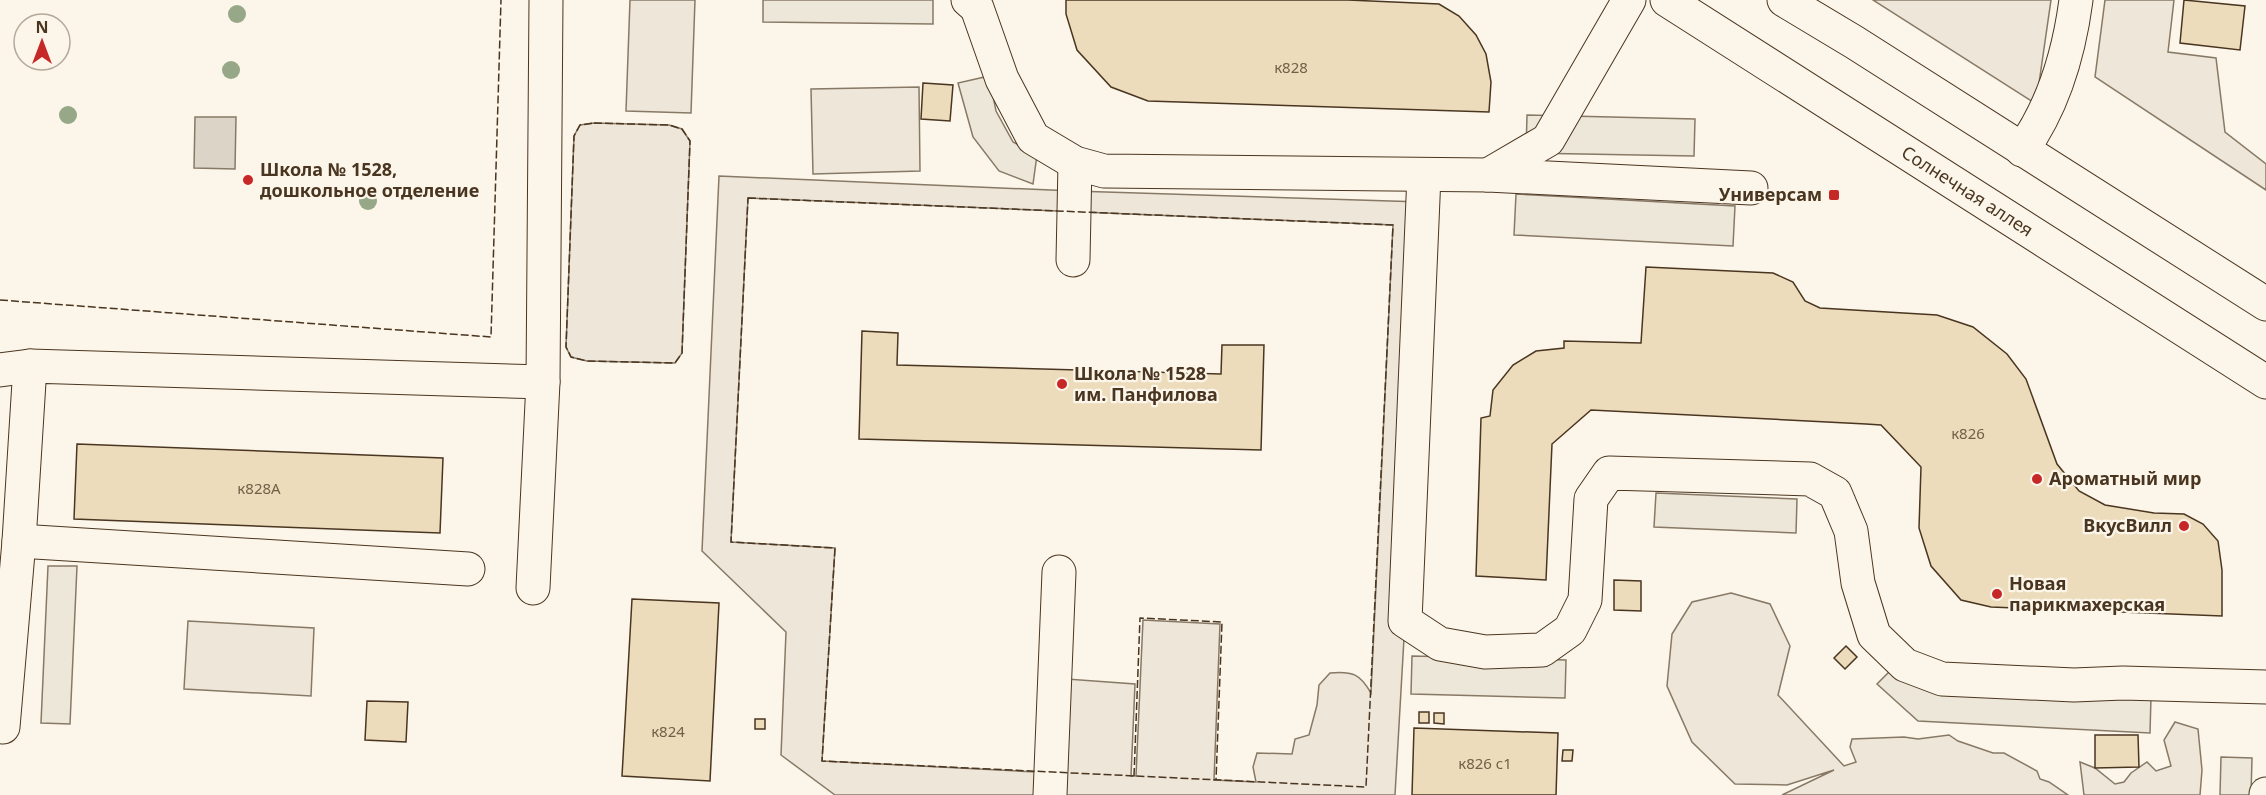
<svg xmlns="http://www.w3.org/2000/svg" width="2266" height="795" font-family="'Noto Sans',sans-serif">
<style>
.green{fill:#ede6d9;stroke:#887966;stroke-width:1.5}
.parking{fill:#ede7d9;stroke:#887966;stroke-width:1.5}
.water{fill:#dcd4c6;stroke:#887966;stroke-width:1.5}
.building{fill:#ecdcbc;stroke:#4a3520;stroke-width:1.5}
.lines{fill:none;stroke-linecap:round;stroke-linejoin:round}
.minor-casing{stroke:#4a3520;stroke-width:35}
.major-casing{stroke:#4a3520;stroke-width:35}
.minor{stroke:#fbf6e9;stroke-width:33}
.major{stroke:#fbf6e9;stroke-width:33}
.fence{stroke:#4a3520;stroke-width:1.5;stroke-dasharray:8 3;stroke-linecap:butt}
.tree{fill:#96a887}
.poi-dot{fill:#c62828;stroke:#fbf6e9;stroke-width:2}
.labels{text-anchor:middle;stroke-width:4.5;stroke-linejoin:round;paint-order:stroke}
.number-label{font-size:15px;fill:#725f47}
.poi-label{font-size:18px;font-weight:bold;fill:#4a3520;stroke:#fbf6e9;text-anchor:start}
.street-label{font-size:18px;fill:#4a3520;stroke:#fbf6e9}
</style>
<rect width="100%" height="100%" fill="#fbf6e9"/>
<g class="green">
<path d="M630,0H695L691,113L626,111Z"/>
<path d="M1873,0H2051L2036,104Z"/>
<path d="M2105,0H2174L2168,52L2216,58L2225,132L2266,164V190L2095,77Z"/>
<path d="M919,87L920,171L813,174L811,89Z"/>
<path d="M594,123L669,125L682,129L690,141L682,353L675,363L587,361L571,357L566,347L574,136L580,125Z"/>
<path d="M719,176L1074,191L1422,202L1405,621L1395,795H1061L1067,679L1135,684L1131,776H1136L1143,620L1220,624L1214,780L1256,782L1253,767L1257,753L1292,754L1295,739L1309,735L1317,705L1319,685L1330,673C1353,671 1360,674 1371,693L1393,225L748,198L731,542L835,548L822,761L1036,772L1035,795H835L781,755L786,632L702,551Z"/>
<path d="M1731,593L1770,604L1790,646L1778,695L1844,766L1856,762L1850,747L1852,739L1904,737L1918,739L1949,735L1958,741L1993,753H2004L2037,771L2040,779L2049,782L2068,795H1782L1834,770L1787,785L1735,784L1692,742L1667,686L1672,634L1692,602Z"/>
<path d="M188,621L314,628L311,696L184,689Z"/>
<path d="M2175,722L2198,729L2202,770L2200,795H2084L2080,762L2095,768L2115,784L2124,782L2131,773L2147,762L2156,771L2171,766L2164,740Z"/>
</g>
<g class="parking">
<path d="M763,0H933V24L763,22Z"/>
<path d="M989,76L996,111L1013,142L1037,155L1033,184L999,171L973,137L958,83Z"/>
<path d="M1527,115L1695,119L1694,156L1526,153Z"/>
<path d="M1516,194L1735,206L1733,246L1514,235Z"/>
<path d="M1656,493L1797,499L1796,533L1654,527Z"/>
<path d="M48,566H77L70,724L41,723Z"/>
<path d="M1412,656L1566,660L1565,698L1411,694Z"/>
<path d="M1896,665L2151,697L2150,733L1918,721L1877,684Z"/>
<path d="M2221,757L2252,758L2251,795H2220Z"/>
</g>
<path class="water" d="M195,117H236L235,169L194,168Z"/>
<g class="building">
<path d="M1066,0H1348L1439,4L1459,16L1476,35L1486,54L1491,82L1489,112L1148,101L1111,87L1077,50L1066,14Z"/>
<path d="M2184,0L2245,6L2240,50L2180,43Z"/>
<path d="M923,83L953,85L950,121L921,119Z"/>
<path d="M1646,267L1773,273L1793,282L1805,301L1820,308L1937,315L1973,327L2007,354L2026,379L2057,464L2079,491L2105,505L2154,513L2184,514L2203,524L2218,541L2222,570V616L1991,607L1961,600L1931,566L1919,528L1921,467L1881,425L1866,424L1591,410L1552,444L1546,580L1476,576L1481,418L1490,416L1493,390L1513,365L1536,351L1564,348V341L1641,343Z"/>
<path d="M862,331L898,333L897,365L1221,374L1222,345H1264L1261,450L859,439Z"/>
<path d="M77,444L443,458L440,533L74,519Z"/>
<path d="M1614,580L1641,581V611L1614,610Z"/>
<path d="M632,599L719,603L710,781L622,776Z"/>
<path d="M1846,646L1857,657L1845,669L1834,658Z"/>
<path d="M367,701L408,702L406,742L365,740Z"/>
<rect x="1419" y="712" width="10" height="11"/>
<path d="M1434,713H1444V724L1434,723Z"/>
<rect x="755" y="719" width="10" height="10"/>
<path d="M1414,728L1558,733L1556,795H1412Z"/>
<path d="M2095,735H2138L2139,767L2095,768Z"/>
<path d="M1563,750H1573L1572,761H1562Z"/>
</g>
<g class="lines">
<g class="minor-casing">
<g id="minor">
<path d="M968,0L977,8L1002,79L1033,138L1075,163L1104,171L1488,175L1751,188"/>
<path d="M2022,150C2053,107 2069,53 2076,0"/>
<path d="M1424,175L1405,621L1440,644L1485,652L1542,650L1570,630L1585,600L1591,499L1609,473L1810,479L1835,493L1851,531L1858,583L1874,635L1905,665L1942,679L2074,685L2123,683L2266,687"/>
<path d="M1488,175L1548,140L1629,0"/>
<path d="M1073,260L1075,163"/>
<path d="M0,370L30,366"/>
<path d="M19,541L468,569"/>
<path d="M533,588L543,382L546,0"/>
<path d="M3,727L19,541L30,366L543,382"/>
<path d="M1050,795L1059,572"/>
<path d="M2266,795V794"/>
</g>
</g>
<g class="major-casing">
<g id="major">
<path id="s1" d="M1667,0L2266,382"/>
<path d="M1784,0L1854,42L2266,304"/>
</g>
</g>
<use href="#minor" class="minor"/>
<use href="#major" class="major"/>
<g class="fence">
<path d="M594,123L669,125L682,129L690,141L682,353L675,363L587,361L571,357L566,347L574,136L580,125Z"/>
<path d="M748,198L1393,225L1366,787L822,761L835,548L731,542Z"/>
<path d="M0,300L491,337L501,0"/>
<path d="M1134,776L1140,618L1222,622L1216,780"/>
</g>
</g>
<g class="tree">
<circle cx="237" cy="14" r="9"/>
<circle cx="231" cy="70" r="9"/>
<circle cx="68" cy="115" r="9"/>
<circle cx="368" cy="201" r="9"/>
</g>
<g class="poi-dot">
<circle cx="248" cy="180" r="6"/>
<rect x="1828" y="189" width="12" height="12" rx="3"/>
<circle cx="1062" cy="384" r="6"/>
<circle cx="2037" cy="479" r="6"/>
<circle cx="2184" cy="526" r="6"/>
<circle cx="1997" cy="594" r="6"/>
</g>
<g class="labels">
<g class="number-label">
<text x="1291" y="73">к828</text>
<text x="1968" y="439">к826</text>
<text x="259" y="494">к828А</text>
<text x="668" y="737">к824</text>
<text x="1485" y="769">к826 с1</text>
</g>
<g class="poi-label">
<text x="260" y="176">Школа № 1528,<tspan x="260" dy="21">дошкольное отделение</tspan></text>
<text x="1822" y="201" text-anchor="end">Универсам</text>
<text x="1074" y="380">Школа № 1528<tspan x="1074" dy="21">им. Панфилова</tspan></text>
<text x="2049" y="485">Ароматный мир</text>
<text x="2172" y="532" text-anchor="end">ВкусВилл</text>
<text x="2009" y="590">Новая<tspan x="2009" dy="21">парикмахерская</tspan></text>
</g>
<g class="street-label">
<text dy="6" stroke="none"><textPath href="#s1" startOffset="356">Солнечная аллея</textPath></text>
</g>
</g>
<g transform="translate(42 42)"><circle r="28" fill="#fbf6e9" stroke="#b4a999" stroke-width="1.5"/>
<path d="M0-4.5L10 22L0 15L-10 22Z" fill="#c62828"/>
<text y="-9" font-size="16" font-weight="bold" text-anchor="middle" fill="#4a3520">N</text>
</g>
</svg>
